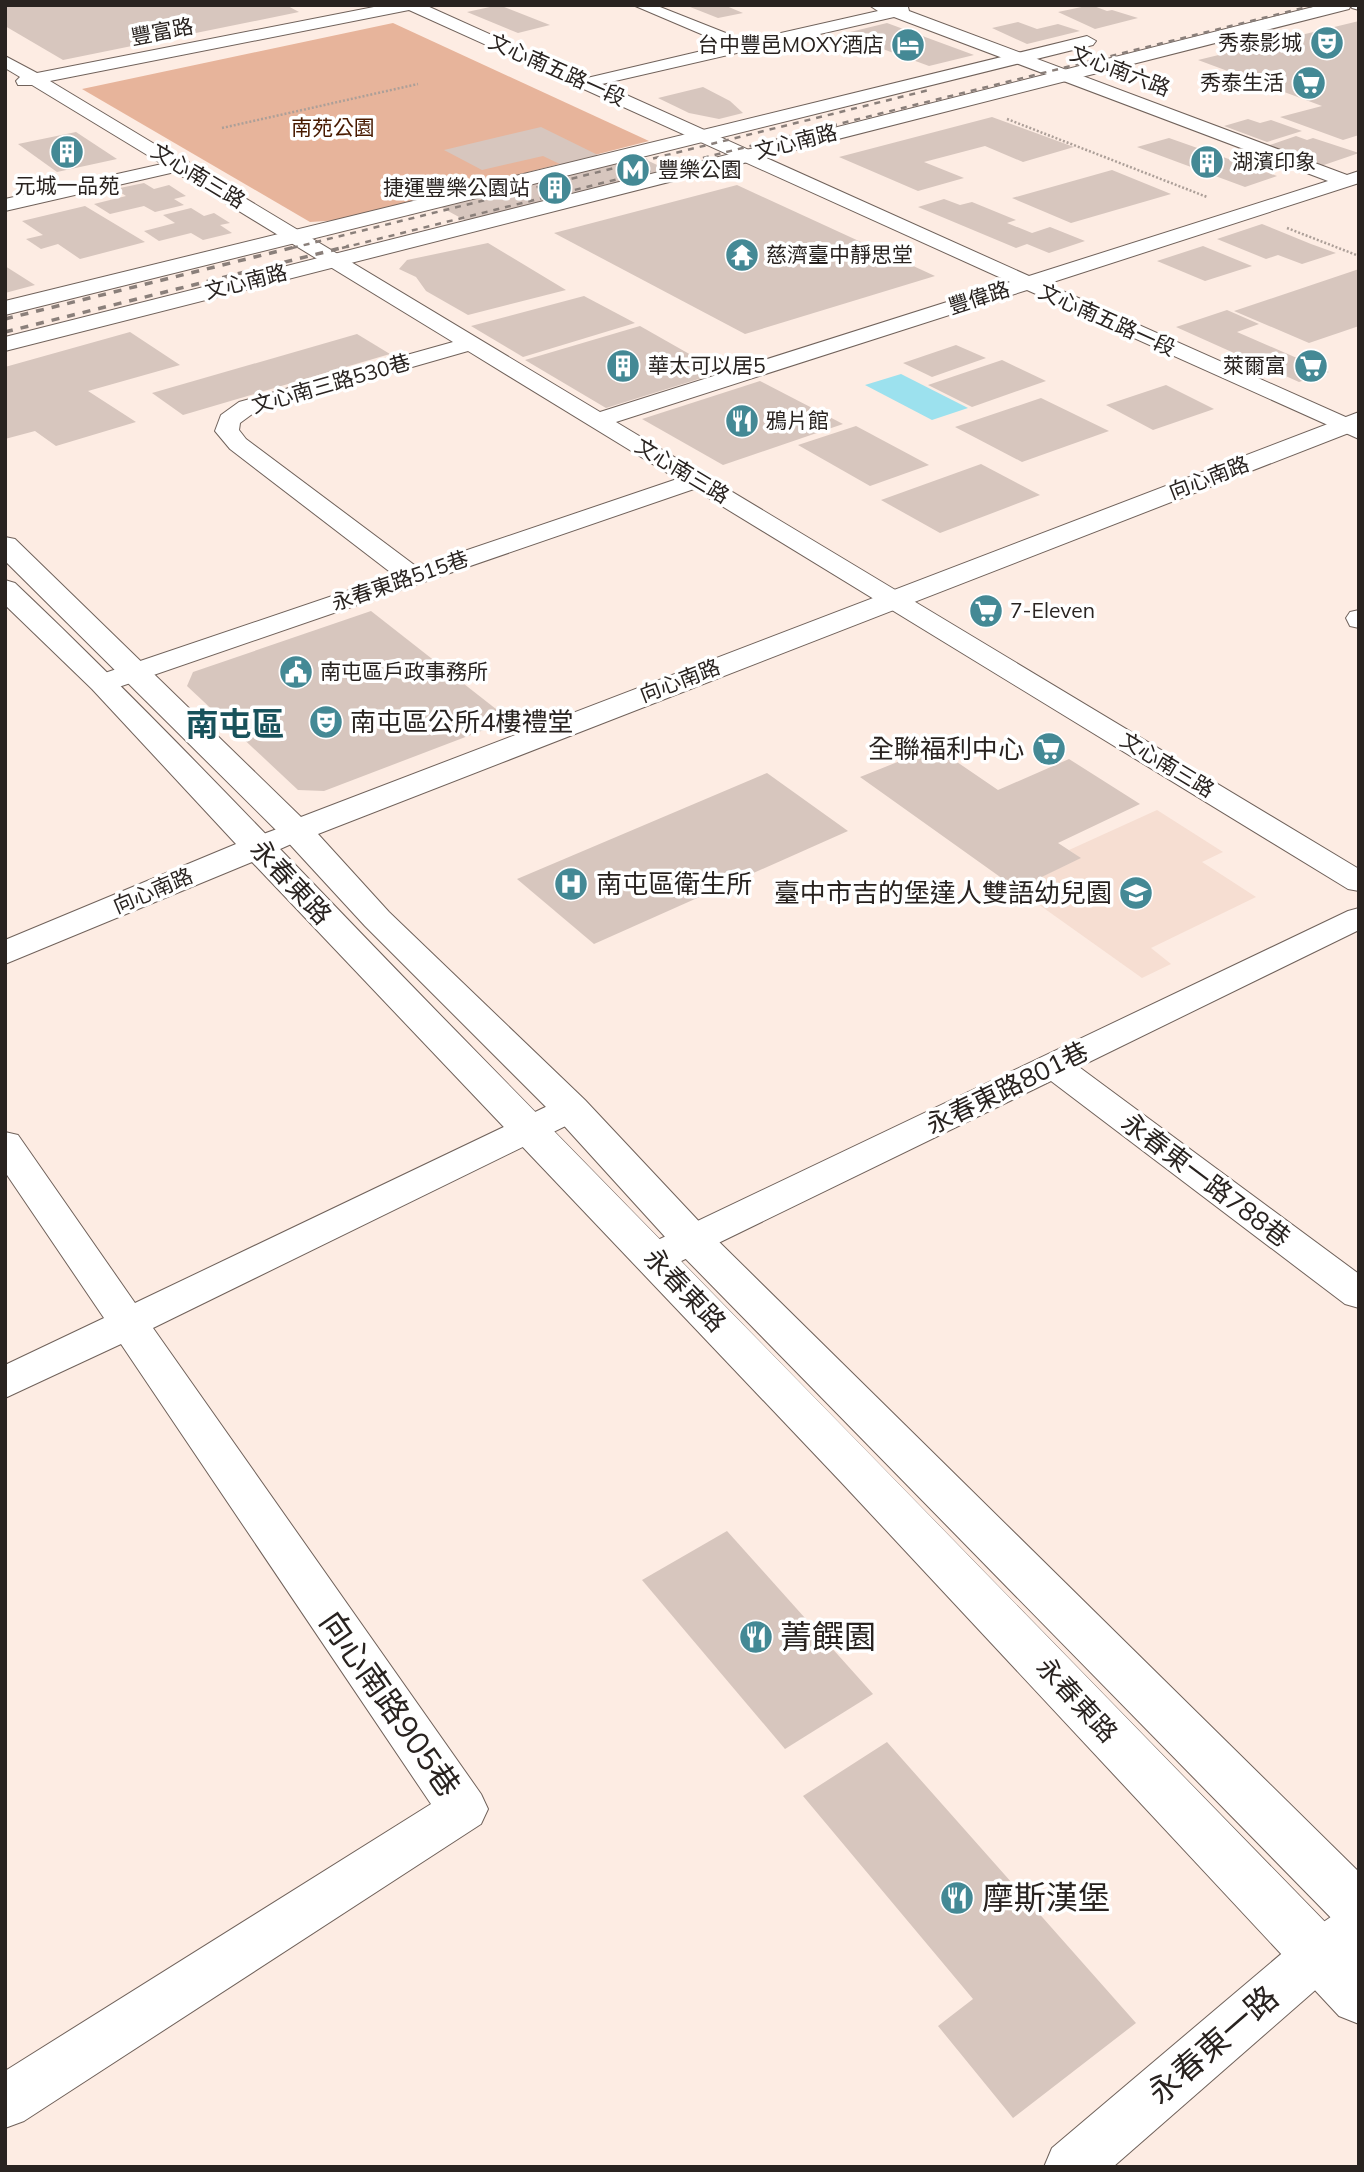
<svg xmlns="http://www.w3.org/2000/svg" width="1364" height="2172" font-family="Mulish,'Noto Sans TC',sans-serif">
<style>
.built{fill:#f6ded2}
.green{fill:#e7b49b}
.water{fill:#9ce1ee}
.building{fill:#d7c6be}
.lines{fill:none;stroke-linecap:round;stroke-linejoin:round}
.minor-casing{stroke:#70625b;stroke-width:2}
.tertiary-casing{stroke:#70625b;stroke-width:2}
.secondary-casing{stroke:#70625b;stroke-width:2}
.path{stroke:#ac9f98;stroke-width:2.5;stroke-dasharray:2 2;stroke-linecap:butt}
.minor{fill:#fff;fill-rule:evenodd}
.tertiary{fill:#fff;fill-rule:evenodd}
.secondary{fill:#fff;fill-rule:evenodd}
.rail-far1{stroke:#8a7f7a;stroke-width:2.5;stroke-dasharray:6 6;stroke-linecap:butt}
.rail{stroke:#8a7f7a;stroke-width:3.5;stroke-dasharray:8 8;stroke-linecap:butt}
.labels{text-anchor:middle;stroke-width:7;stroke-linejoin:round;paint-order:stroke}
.far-street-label{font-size:21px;fill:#292320;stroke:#fff}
.far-poi-label{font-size:21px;fill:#292320;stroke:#fff;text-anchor:start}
.far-park-label{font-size:21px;fill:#481a00;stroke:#fff}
.poi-label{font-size:26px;fill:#292320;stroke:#fff;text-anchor:start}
.street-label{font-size:26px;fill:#292320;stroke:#fff}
.near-poi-label{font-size:32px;fill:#292320;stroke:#fff;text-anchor:start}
.near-street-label{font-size:32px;fill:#292320;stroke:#fff}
.district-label{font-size:33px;font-weight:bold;fill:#18525b;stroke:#fff}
</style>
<rect width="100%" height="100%" fill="#fdece3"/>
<path class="built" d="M1157,810L1223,852L1202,862L1256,897L1151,948L1171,964L1142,978L1017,889L1080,858L1069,850Z"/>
<path class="green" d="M393,23L649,141L341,220L310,222L82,89Z"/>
<path class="water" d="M901,374L968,408L932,420L865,385Z"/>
<g class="building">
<path d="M5,5H286L299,12L63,60L5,26Z"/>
<path d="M499,5L550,25L518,33L467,12Z"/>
<path d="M685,5H724L743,13L718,18Z"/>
<path d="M1091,5L1107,11L1112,10L1138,18L1095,29L1058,12Z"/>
<path d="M1359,21V135L1343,140L1280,117L1322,106L1198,60Z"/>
<path d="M1018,22L1037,29L1058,24L1080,31L1027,44L992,28Z"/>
<path d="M887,23L974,55L929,66L842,34Z"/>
<path d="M703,87L730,101L743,113L719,119L689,113L658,98Z"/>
<path d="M992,117L1074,147L1023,162L985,146L924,162L964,178L918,191L839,157Z"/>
<path d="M1248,119L1260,123L1271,120L1302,131L1267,142L1224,126Z"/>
<path d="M541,127L602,157L627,151L681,176L479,228L428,200L564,166L543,156L482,170L444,150Z"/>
<path d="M76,132L117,159L57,172L18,144Z"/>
<path d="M1296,136L1307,140L1313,138L1359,153L1321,166L1264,147Z"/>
<path d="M1169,138L1277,176L1245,187L1137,147Z"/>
<path d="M1112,170L1171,194L1071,223L1012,198Z"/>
<path d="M144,183L154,189L169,185L186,196L174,199L184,205L155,212L144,206L110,214L94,204L126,196L115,189Z"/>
<path d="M737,185L935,276L745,334L554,233Z"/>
<path d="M944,199L960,205L972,202L1016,220L1007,223L1032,233L1050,227L1085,241L1049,253L1027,244L1016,248L918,207Z"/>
<path d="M85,206L145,242L80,259L58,244L41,249L26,239L43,235L22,221Z"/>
<path d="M191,208L204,216L214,213L230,223L220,225L232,233L203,240L191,233L159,241L144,231L175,223L163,215Z"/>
<path d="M1262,224L1311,244L1336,253L1302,264L1278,255L1266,259L1217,239Z"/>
<path d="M488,243L566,290L468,315L426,291L416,277L399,269L407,260Z"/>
<path d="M1203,246L1252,266L1205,281L1157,261Z"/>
<path d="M5,266L35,285L5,293Z"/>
<path d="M1359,269V326L1309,343L1234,311Z"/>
<path d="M584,296L635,323L523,357L471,326Z"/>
<path d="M1227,310L1259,324L1237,332L1329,372L1299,382L1176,327Z"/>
<path d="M640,326L721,372L606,408L525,360Z"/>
<path d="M130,332L180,365L88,391L136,422L56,446L35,431L5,439V367Z"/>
<path d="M357,334L390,354L183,415L152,393Z"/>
<path d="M956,345L986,358L932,377L903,363Z"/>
<path d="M1002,360L1046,381L972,407L928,385Z"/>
<path d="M760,381L843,424L723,465L642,419Z"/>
<path d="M1166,385L1214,409L1153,430L1106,405Z"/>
<path d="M1041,398L1109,431L1022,462L955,427Z"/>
<path d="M856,426L929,465L870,486L798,445Z"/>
<path d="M981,464L1040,495L940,533L881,500Z"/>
<path d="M371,611L510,720L324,791L298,790L187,686L193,672Z"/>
<path d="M935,747L998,790L1069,759L1140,804L1058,843L1081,858L1017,889L860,777Z"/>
<path d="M767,773L848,831L594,944L517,879Z"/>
<path d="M727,1531L873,1694L785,1749L642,1580Z"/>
<path d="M887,1742L1136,2023L1013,2118L938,2026L973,1999L803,1796Z"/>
</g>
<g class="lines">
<g class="minor-casing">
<g id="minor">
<path d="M384,5H425L587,78L727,45L633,5H655L746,41L878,11L869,5L908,7L909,11L1347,175L1359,171V183L1047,284L1359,423V439L1027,290L616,422L1359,869V891L1348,889L694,489L113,689L103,691L93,689L89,683L93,677L394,575L230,449L215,431L221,415L239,402L453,342L175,172L5,211V199L162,164L32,85H18L16,81L20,77L5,68V56L37,73ZM409,10L1010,282L600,412L190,165L188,161L181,160L50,81ZM894,17L1328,181L1029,276L602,84ZM468,351L677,479L417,567L246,439L239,430L240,423L255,412Z"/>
<path d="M1350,5H1359V10L1352,8Z"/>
<path d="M1359,610V628L1350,626L1346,618L1350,612Z"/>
<path d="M296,822L307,825L311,831L307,837L269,854L258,856L247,854L243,847L247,840Z"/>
<path d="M1359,908V930L1079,1067L1359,1274V1308L1345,1304L1051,1081L667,1268L654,1272L641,1268L635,1258L641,1248L1348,911Z"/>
<path d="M571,1097L584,1101L589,1109L584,1117L153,1328L481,1794L488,1809L481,1824L24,2121L5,2128V2071L431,1804L121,1344L5,1398V1365L104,1318L5,1172V1132L18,1135L135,1303L558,1101Z"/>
<path d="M1359,1904V1956L1336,1972L1113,2167H1044L1052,2148L1300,1938L1341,1910Z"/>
</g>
</g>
<g class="tertiary-casing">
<g id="tertiary">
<path d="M1359,412V429L318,834L389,912L585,1100L707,1230L1359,1872V1934L1340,1927L677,1250L557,1118L365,926L284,838L5,561V537L15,539L301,817Z"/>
<path d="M5,580L15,583C167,727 309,881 455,1030C757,1338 1058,1647 1359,1957V2024L1339,2016L841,1482L252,862L5,964V940L236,844L92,689L5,605Z"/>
</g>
</g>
<g class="secondary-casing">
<g id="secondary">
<path d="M1321,5H1351L1349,9L5,351V337Z"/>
<path d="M1087,36L1096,41L1093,45L5,315V301Z"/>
</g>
</g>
<g class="path">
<path d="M1007,119L1207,197"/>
<path d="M222,128L418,84"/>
<path d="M1287,228L1359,256"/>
</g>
<use href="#minor" class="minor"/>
<use href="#tertiary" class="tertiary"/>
<use href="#secondary" class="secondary"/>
<g class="rail-far1">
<path d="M292,248L929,90"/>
<path d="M342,248L1315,5"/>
</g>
<g class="rail">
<path d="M5,319L299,246"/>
<path d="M5,332L349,246"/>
</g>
</g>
<defs>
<g id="theatre-disc" transform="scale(1.75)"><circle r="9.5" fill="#448995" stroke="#fff"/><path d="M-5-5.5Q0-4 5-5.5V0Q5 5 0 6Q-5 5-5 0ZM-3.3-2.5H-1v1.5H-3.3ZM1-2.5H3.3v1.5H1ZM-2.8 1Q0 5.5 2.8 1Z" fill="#fff"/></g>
<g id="hotel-disc" transform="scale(1.75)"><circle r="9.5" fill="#448995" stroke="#fff"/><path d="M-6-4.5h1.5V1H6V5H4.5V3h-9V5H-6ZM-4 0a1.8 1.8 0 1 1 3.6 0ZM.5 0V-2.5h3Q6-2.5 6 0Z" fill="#fff"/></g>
<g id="supermarket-disc" transform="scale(1.75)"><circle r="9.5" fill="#448995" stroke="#fff"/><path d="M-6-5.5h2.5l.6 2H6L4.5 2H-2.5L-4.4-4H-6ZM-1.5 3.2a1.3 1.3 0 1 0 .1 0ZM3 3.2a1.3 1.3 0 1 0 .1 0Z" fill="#fff"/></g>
<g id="building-disc" transform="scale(1.75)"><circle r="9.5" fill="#448995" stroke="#fff"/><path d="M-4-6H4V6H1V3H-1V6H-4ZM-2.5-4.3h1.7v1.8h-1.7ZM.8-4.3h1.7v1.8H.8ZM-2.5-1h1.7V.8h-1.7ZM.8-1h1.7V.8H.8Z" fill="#fff"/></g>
<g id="metro-disc" transform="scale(1.75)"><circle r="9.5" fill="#448995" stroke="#fff"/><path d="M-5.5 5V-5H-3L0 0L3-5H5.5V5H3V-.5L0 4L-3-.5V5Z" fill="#fff"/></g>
<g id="temple-disc" transform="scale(1.75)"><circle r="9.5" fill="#448995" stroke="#fff"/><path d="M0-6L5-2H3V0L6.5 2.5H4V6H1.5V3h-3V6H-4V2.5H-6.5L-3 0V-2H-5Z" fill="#fff"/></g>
<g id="restaurant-disc" transform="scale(1.75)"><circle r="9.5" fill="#448995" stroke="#fff"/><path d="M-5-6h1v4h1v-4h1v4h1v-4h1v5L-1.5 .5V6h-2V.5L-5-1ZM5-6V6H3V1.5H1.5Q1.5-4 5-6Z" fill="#fff"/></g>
<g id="civic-disc" transform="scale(1.75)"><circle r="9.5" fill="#448995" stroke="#fff"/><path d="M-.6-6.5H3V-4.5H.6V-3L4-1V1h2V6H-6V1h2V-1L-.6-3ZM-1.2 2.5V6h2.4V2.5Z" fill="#fff"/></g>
<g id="hospital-disc" transform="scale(1.75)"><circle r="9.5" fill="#448995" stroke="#fff"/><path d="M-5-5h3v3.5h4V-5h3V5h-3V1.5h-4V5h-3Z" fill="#fff"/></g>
<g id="school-disc" transform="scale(1.75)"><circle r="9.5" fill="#448995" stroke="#fff"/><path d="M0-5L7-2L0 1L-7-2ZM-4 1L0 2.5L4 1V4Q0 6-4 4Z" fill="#fff"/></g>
</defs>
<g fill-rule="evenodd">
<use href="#theatre-disc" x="1327" y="43"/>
<use href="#hotel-disc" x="908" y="45"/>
<use href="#supermarket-disc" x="1309" y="83"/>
<use href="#building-disc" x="67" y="152"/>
<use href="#building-disc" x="1207" y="162"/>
<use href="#metro-disc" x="633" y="170"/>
<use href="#building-disc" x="555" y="188"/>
<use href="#temple-disc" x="742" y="255"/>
<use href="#building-disc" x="623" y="366"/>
<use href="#supermarket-disc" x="1311" y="366"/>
<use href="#restaurant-disc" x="742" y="421"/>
<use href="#supermarket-disc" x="986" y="611"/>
<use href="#civic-disc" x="296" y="672"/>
<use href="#theatre-disc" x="326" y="722"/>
<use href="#supermarket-disc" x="1049" y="749"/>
<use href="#hospital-disc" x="571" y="884"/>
<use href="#school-disc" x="1136" y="893"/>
<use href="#restaurant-disc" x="756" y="1637"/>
<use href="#restaurant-disc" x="957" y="1898"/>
</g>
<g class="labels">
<g class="far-street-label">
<text transform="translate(162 32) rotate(-11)" y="7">豐富路</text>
<text transform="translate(557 70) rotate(24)" y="7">文心南五路一段</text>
<text transform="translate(1120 71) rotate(21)" y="7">文心南六路</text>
<text transform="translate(796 142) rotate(-14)" y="7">文心南路</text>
<text transform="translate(198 176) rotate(31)" y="7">文心南三路</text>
<text transform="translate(246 282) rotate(-14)" y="7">文心南路</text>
<text transform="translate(979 298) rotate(-18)" y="7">豐偉路</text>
<text transform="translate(1107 320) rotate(24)" y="7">文心南五路一段</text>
<text transform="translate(331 384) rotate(-16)" y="7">文心南三路530巷</text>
<text transform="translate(682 471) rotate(31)" y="7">文心南三路</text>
<text transform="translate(1209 478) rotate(-21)" y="7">向心南路</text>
<text transform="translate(400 581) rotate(-19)" y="7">永春東路515巷</text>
<text transform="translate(680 681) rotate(-21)" y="7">向心南路</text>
<text transform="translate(1167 765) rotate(31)" y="7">文心南三路</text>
<text transform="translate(153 891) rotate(-23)" y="7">向心南路</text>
</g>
<g class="far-poi-label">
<text x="1302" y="50" text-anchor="end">秀泰影城</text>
<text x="884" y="52" text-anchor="end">台中豐邑MOXY酒店</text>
<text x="1284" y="90" text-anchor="end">秀泰生活</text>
<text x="1232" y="169">湖濱印象</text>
<text x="658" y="177">豐樂公園</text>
<text x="67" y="193" text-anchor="middle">元城一品苑</text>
<text x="530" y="195" text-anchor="end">捷運豐樂公園站</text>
<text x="766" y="262">慈濟臺中靜思堂</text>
<text x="648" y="373">華太可以居5</text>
<text x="1286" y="373" text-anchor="end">萊爾富</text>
<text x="766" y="428">鴉片館</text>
<text x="1010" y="618">7-Eleven</text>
<text x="320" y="679">南屯區戶政事務所</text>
</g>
<g class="far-park-label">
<text x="333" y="135">南苑公園</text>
</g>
<g class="poi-label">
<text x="350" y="731">南屯區公所4樓禮堂</text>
<text x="1024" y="758" text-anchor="end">全聯福利中心</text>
<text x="596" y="893">南屯區衛生所</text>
<text x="1112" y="902" text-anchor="end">臺中市吉的堡達人雙語幼兒園</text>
</g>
<g class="street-label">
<text transform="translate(291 882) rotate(47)" y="9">永春東路</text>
<text transform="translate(1007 1088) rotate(-26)" y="9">永春東路801巷</text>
<text transform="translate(1206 1180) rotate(37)" y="9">永春東一路788巷</text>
<text transform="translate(685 1290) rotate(46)" y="9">永春東路</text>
<text transform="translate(1077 1700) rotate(47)" y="9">永春東路</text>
</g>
<g class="near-poi-label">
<text x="780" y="1648">菁饌園</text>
<text x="982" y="1909">摩斯漢堡</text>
</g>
<g class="near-street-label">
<text transform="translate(390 1704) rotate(55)" y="11">向心南路905巷</text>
<text transform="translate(1213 2045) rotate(-41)" y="11">永春東一路</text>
</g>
<g class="district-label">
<text x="235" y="736">南屯區</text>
</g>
</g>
<rect width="1364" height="2172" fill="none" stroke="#292320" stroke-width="14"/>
</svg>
